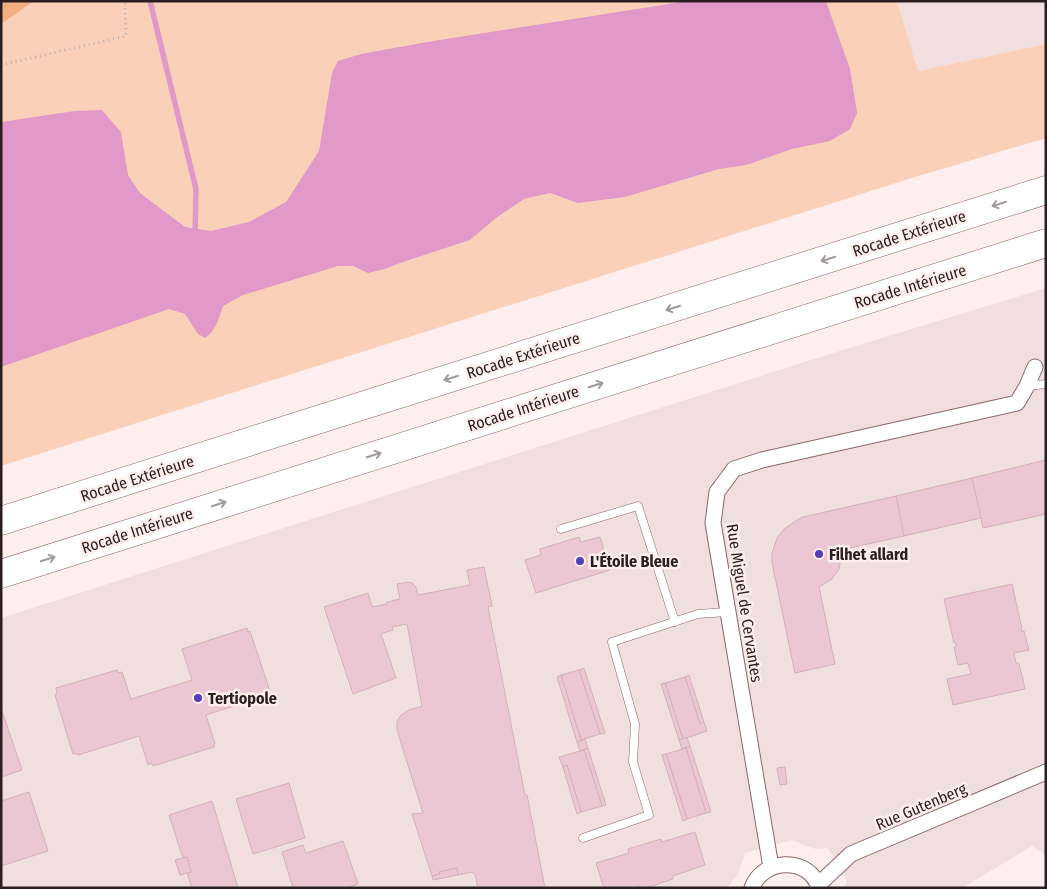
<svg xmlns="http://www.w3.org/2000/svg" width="1047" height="889" font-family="'Fira Sans Condensed',sans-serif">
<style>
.built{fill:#f1dede}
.green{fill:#fad1b8}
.forest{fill:#f5ae80}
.water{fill:#e099c8}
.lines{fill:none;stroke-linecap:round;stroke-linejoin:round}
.stream{stroke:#e099c8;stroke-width:5.5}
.building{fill:#eac7d2;stroke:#d3b1bb}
.lane-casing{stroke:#896869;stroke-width:9}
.street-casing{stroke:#896869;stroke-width:17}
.highway-casing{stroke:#896869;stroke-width:29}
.path{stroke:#beafaf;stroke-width:3;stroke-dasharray:1 4;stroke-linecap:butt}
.lane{stroke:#fff;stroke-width:8}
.street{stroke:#fff;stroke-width:15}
.highway{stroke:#fff;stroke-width:28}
.oneway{stroke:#a09a9a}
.poi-dot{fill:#543fb6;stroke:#feeeee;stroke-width:2}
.labels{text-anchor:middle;stroke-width:5;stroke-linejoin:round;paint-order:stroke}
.street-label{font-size:16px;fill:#2b1e1e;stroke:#feeeee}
.poi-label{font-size:16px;font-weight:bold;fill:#2b1e1e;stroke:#feeeee;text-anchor:start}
</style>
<rect width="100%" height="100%" fill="#feeeee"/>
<g class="built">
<path d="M897,1H1046V44L918,71Z"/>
<path d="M1046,288V855L1032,846L962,888H844L847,881L828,848L816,849L804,845L792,840L745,853L738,874L727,888H1V618L833,353Z"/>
</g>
<path class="green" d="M34,1H897L918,71L1046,44V138L915,177L1,466V24Z"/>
<path class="forest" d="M1,1H34L1,24Z"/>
<path class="water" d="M688,1H826L850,69L857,113L850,129L830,141L792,149L746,165L719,169L625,197L578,203L550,193L524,199L496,218L470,240L400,263L385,269L368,273L353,266H338L243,295L223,306C219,318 216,331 205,338L198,334L185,314L169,309L1,367V122L75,111L102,110L121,132L128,175L140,193L185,227L211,231L249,222L286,202L319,151L332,73L338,61L361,54L433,41Z"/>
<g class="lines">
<path class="stream" d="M150,1L196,189L195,236"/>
</g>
<g class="building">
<path d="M1046,460V514L983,528L972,478Z"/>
<path d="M972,478L981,518L904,536L896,496Z"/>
<path d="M896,496L904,536L841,550L840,563L839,569L832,579L819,587L835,664L795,673L772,563V553L777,538L784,529L797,520L803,517Z"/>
<path d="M579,537L581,542L600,537L610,570L536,593L525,560L541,555L540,549Z"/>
<path d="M484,567L492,606L488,607L525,795H527L545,888H478L475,874L471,872L458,875L457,868L439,872L440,874L432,876L412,814L423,813L397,730V722L400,716L409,710L422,706L407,624L392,627L393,630L381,634L396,678L353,694L324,607L368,593L372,607L387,604V602L400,599L397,584L408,582L412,583L416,587L418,595L470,585L467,570Z"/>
<path d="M1012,584L1022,628L1021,629V631H1024L1029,650L1014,653L1016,663H1019L1025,689L953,705L947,679L971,674L968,663L958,665L954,647L956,646V643H954L944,599Z"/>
<path d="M247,628L248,632L250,631L270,691L267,692L268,695L206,715L215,744H214V747L153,766L152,763L148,765L139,736L78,755L77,753L73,754L55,695L57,694L56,688L117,670L118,673L122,672L131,699L192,680L182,649Z"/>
<path d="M584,668L605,733L600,734L579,670Z"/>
<path d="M579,670L600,734L581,740L561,675Z"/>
<path d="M561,675L581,740L577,742L557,677Z"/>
<path d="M689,675L704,722L700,724L685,677Z"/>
<path d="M685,677L700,724L704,722L707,731L683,739L665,683Z"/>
<path d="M665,683L683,739L679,740L661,684Z"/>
<path d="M1,711H2L22,770L1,777Z"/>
<path d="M687,737L690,746L682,749L679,740Z"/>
<path d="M585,739L588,748L580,751L577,742Z"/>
<path d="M690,746L711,812L706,813L686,748Z"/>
<path d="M588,748L606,805L602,806L584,750Z"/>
<path d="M686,748L706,813L687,819L666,754Z"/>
<path d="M584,750L602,806L581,812L567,765L563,767L559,757Z"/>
<path d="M666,754L687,819L683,821L662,755Z"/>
<path d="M567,765L581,812L577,814L563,767Z"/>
<path d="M785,767L787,784L780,785L777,768Z"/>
<path d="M289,783L305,838L253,854L236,799Z"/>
<path d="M29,792L48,851L1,866V801Z"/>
<path d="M212,801L238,888H192L187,873L191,872L187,857L183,858L169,815Z"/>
<path d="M695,832L705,865L673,876V879L646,888H640V886L635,888H604L596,863L629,853L628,849L661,839L662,842Z"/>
<path d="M343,841L358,884L346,888H293L282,852L303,845L306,853Z"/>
<path d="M187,857L191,872L180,875L175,860Z"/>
<path d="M457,868L458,875L433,880L432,876L440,874L439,872Z"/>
</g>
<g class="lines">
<g class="lane-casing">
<g id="lane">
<path d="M1027,386L1046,384"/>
<path d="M561,529L638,506L675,622"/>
<path d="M583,838L649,815L633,762L635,724L612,642L698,614L727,612"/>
</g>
</g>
<g class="street-casing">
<g id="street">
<path d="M771,867L713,523L717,492L734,469L762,460L1017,403L1027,386L1035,367"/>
<path d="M818,885L851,854L1046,772"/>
<path d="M752,888C762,858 810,856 819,888"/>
</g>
</g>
<g class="highway-casing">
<g id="highway">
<path d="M1,521L295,427L1046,190"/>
<path d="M1,574L1046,243"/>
</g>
</g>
<path class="path" d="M1,65L126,36L125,1"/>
<use href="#lane" class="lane"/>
<use href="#street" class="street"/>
<use href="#highway" class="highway"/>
</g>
<defs><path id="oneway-shaft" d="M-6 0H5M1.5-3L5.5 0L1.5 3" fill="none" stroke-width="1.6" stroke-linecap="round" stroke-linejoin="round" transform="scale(1.25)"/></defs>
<g class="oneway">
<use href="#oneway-shaft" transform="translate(999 204) rotate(162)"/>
<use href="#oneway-shaft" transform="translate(828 259) rotate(162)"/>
<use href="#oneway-shaft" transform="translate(673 308) rotate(162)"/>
<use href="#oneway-shaft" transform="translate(451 378) rotate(162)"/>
<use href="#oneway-shaft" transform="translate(596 385) rotate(-18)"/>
<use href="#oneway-shaft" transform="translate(374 455) rotate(-18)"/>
<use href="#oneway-shaft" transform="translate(219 504) rotate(-18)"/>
<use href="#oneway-shaft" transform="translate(48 559) rotate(-18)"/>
</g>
<g class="poi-dot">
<circle cx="819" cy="554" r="5"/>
<circle cx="580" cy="561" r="5"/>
<circle cx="198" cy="698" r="5"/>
</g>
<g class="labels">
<g class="street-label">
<text transform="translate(909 233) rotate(-18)" y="6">Rocade Extérieure</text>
<text transform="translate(910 286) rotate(-17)" y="6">Rocade Intérieure</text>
<text transform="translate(523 355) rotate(-18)" y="6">Rocade Extérieure</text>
<text transform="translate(523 408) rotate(-18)" y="6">Rocade Intérieure</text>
<text transform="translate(137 478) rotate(-18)" y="6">Rocade Extérieure</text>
<text transform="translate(137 530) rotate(-18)" y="6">Rocade Intérieure</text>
<text transform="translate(745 603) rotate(81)" y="6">Rue Miguel de Cervantes</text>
<text transform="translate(921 806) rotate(-23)" y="6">Rue Gutenberg</text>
</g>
<g class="poi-label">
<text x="829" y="560">Filhet allard</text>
<text x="590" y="567">L'Étoile Bleue</text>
<text x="208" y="704">Tertiopole</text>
</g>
</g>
<rect width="1047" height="889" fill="none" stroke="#2b1e1e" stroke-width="5"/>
</svg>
